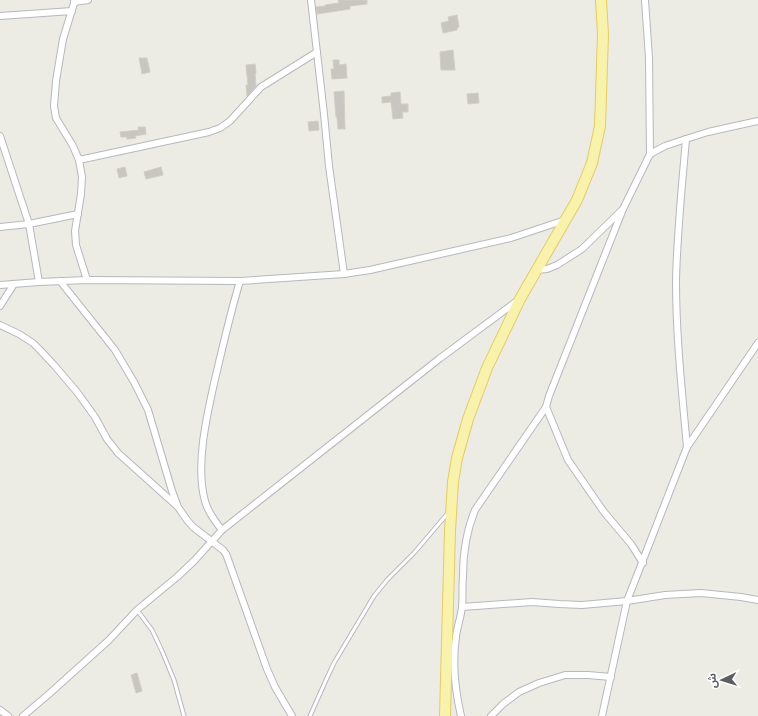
<svg xmlns="http://www.w3.org/2000/svg" width="758" height="716" font-family="Poppins,'Noto Sans Arabic',sans-serif">
<style>
.building{fill:#c8c6c0;stroke:#d1cec2}
.lines{fill:none;stroke-linecap:round;stroke-linejoin:round}
.service-casing{stroke:#b6b8bd;stroke-width:5}
.minor-casing{stroke:#b6b8bd;stroke-width:8}
.primary-casing{stroke:#e5cb64;stroke-width:12}
.service{stroke:#fff;stroke-width:3}
.minor{stroke:#fff;stroke-width:6}
.primary{stroke:#f8f2ad;stroke-width:10}
</style>
<rect width="100%" height="100%" fill="#edece4"/>
<g class="building">
<path d="M338,0H367V4L350,6V9L317,14L316,7L325,6V5L339,3Z"/>
<path d="M457,15L459,27L457,28V30L443,33L441,23L449,21L448,17Z"/>
<path d="M453,50L455,70H441L440,52Z"/>
<path d="M139,58H147L150,72L142,74Z"/>
<path d="M333,60H339V65L346,64L347,78L332,79L331,69H334Z"/>
<path d="M255,64L256,73L255,74L256,86L247,96L246,85H248L246,65Z"/>
<path d="M344,91L345,129H338L337,117H336L334,92Z"/>
<path d="M400,92L401,104H408V112H402L403,118L393,119L391,102L382,103V97L391,96V93Z"/>
<path d="M478,93L479,103L468,104L467,94Z"/>
<path d="M318,121L319,130L309,131L308,122Z"/>
<path d="M138,127H145L146,134L135,136L136,138L127,139V137H121L120,132L139,130Z"/>
<path d="M125,167L127,176L119,178L117,169Z"/>
<path d="M161,167L163,175L146,179L144,172Z"/>
<path d="M137,673L142,691L136,693L131,675Z"/>
</g>
<g class="lines">
<g class="service-casing">
<g id="service">
<path d="M137,610L152,630L162,651L174,680L184,716"/>
<path d="M310,716L326,680L334,663L374,596L387,580L414,553L448,513"/>
</g>
</g>
<g class="minor-casing">
<g id="minor">
<path d="M75,0L63,39L56,81L54,106L56,118L73,146L79,160L82,177L81,194L75,231L76,245L87,280"/>
<path d="M311,0L324,114L329,166L344,274"/>
<path d="M645,0L649,58L650,154"/>
<path d="M74,2L88,0"/>
<path d="M0,16L72,11"/>
<path d="M0,136L29,224L39,282"/>
<path d="M686,139C682,186 677,233 676,281C676,336 682,392 687,447"/>
<path d="M79,160L209,132L220,128L230,121L261,87L317,52"/>
<path d="M0,227L29,224L78,214"/>
<path d="M536,270L547,269L557,265L582,249L623,209L650,154L665,146L686,139L708,132L758,121"/>
<path d="M60,281L115,350L134,382L148,410L172,491L178,507L187,520L193,527L223,550L226,554L229,562L267,669L275,687L292,716"/>
<path d="M0,285L39,282L87,280L240,281L344,274L370,270L511,238L565,220"/>
<path d="M0,306L14,284"/>
<path d="M0,325L19,334L33,343L39,349L54,365L77,392L95,417L107,439L118,453L177,506"/>
<path d="M546,407L568,460L604,512L631,544L643,563"/>
<path d="M222,530C215,521 208,512 205,501C195,465 207,415 215,379C223,346 230,314 240,281"/>
<path d="M462,607L532,602L559,604L582,605L627,601L665,595L701,593L741,597L758,600"/>
<path d="M0,710L8,716"/>
<path d="M23,716L49,694L109,640L137,610L177,577L194,561L222,530L439,359L517,301"/>
<path d="M461,716C455,690 452,664 456,637C457,627 461,617 462,607C463,597 462,586 463,576C463,553 466,532 475,510L546,407L549,396L623,209"/>
<path d="M491,716L503,704L519,692L539,683L565,675H588L611,677"/>
<path d="M602,716L627,601L687,447L758,343"/>
</g>
</g>
<g class="primary-casing">
<path id="primary" d="M445,716L450,531L453,482L457,458L468,419L487,368L520,299L577,200L592,163L600,126L603,34L601,0"/>
</g>
<use href="#service" class="service"/>
<use href="#minor" class="minor"/>
<use href="#primary" class="primary"/>
</g>
<g transform="translate(722 680) rotate(266)" stroke="#ffffff" stroke-width="3" paint-order="stroke">
<path d="M0-3L7 15L0 10L-7 15Z" fill="#5c5e63"/>
<text y="-6" font-size="11" font-weight="bold" text-anchor="middle" fill="#5c5e63">ش</text>
</g>
</svg>
